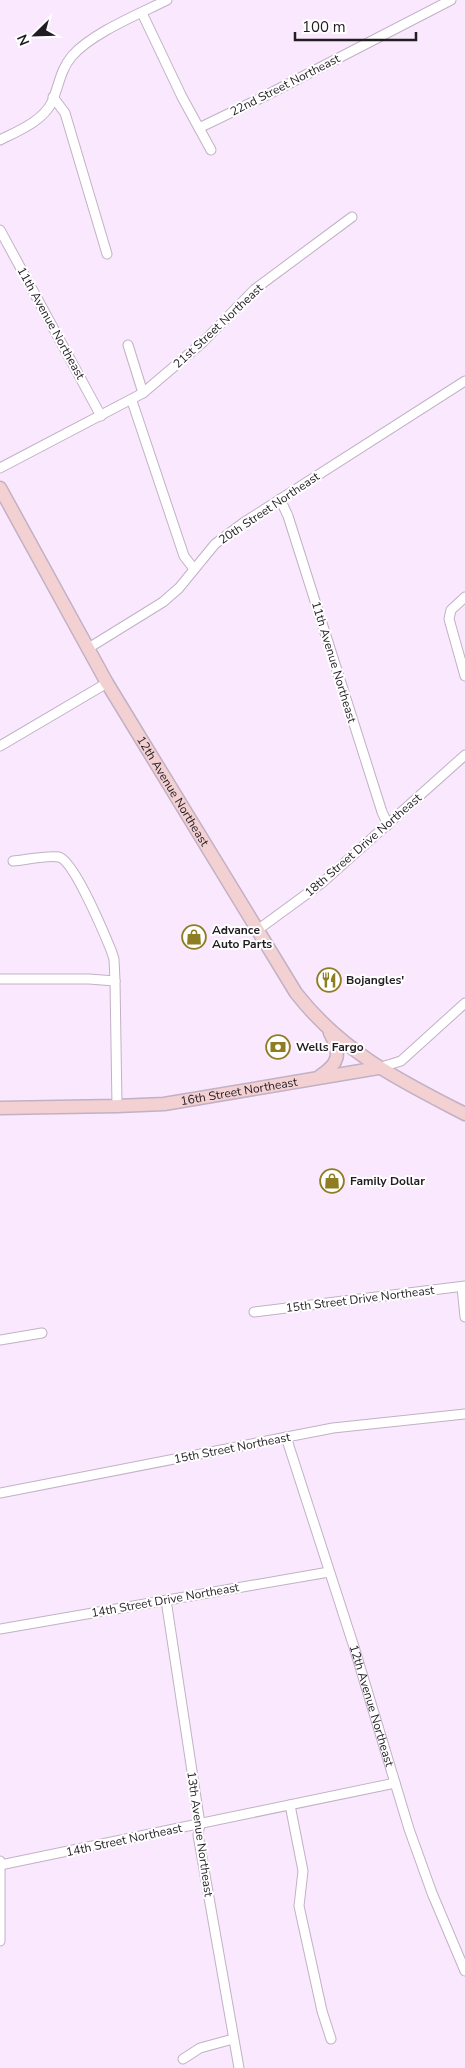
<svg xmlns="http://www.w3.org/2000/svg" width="465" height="2068" font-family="'Nunito Sans',sans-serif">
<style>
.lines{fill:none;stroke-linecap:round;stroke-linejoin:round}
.minor-casing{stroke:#c1b1c4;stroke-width:11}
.secondary-casing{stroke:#c1b1c4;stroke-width:15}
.minor{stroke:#fff;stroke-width:9}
.secondary{stroke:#f3d0d1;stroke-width:12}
.labels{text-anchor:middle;stroke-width:4;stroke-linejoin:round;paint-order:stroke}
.street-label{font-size:12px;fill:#221c23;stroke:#fff}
.poi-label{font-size:12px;font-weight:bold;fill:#221c23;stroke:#fff;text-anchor:start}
</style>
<rect width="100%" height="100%" fill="#fae9fe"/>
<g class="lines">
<g class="minor-casing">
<g id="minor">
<path d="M142,13L182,97L211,150"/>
<path d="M53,97L65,113L107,254"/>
<path d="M199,128L263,97L451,0"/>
<path d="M0,140C18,131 43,121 52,102C59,86 60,70 72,56C92,33 139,14 167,0"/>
<path d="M0,230L101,416"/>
<path d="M128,345L143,393"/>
<path d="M132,401L184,556L194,569"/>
<path d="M0,468L143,393L203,342L255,289L352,217"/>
<path d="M280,499L288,516L382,812L388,825"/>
<path d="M465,597L451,610L449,619L465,676"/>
<path d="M87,649L163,602L179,588L215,544L243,523L465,381"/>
<path d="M0,746L107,683"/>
<path d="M13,861C25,860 47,855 59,857C74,861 104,933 111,950L114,959L115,981L117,1106"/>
<path d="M256,931L323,882L465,755"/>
<path d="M0,979H89L115,981"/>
<path d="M378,1068L401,1061L465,1003"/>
<path d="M462,1287L465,1317"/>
<path d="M254,1312L465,1286"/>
<path d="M0,1340L42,1333"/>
<path id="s1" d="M286,1437L354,1647L409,1829L432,1893L465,1971"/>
<path d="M0,1493L333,1428L465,1414"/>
<path d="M166,1600L200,1824L198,1835L239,2068"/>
<path d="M0,1629L329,1572"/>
<path d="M290,1805L303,1871L299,1906L322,2011L331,2039"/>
<path d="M0,1865L395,1783"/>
<path d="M0,1941V1861"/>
<path d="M183,2059L200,2048L233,2039"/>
</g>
</g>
<g class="secondary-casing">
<g id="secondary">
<path id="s2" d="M0,488L107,683L296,993C343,1053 399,1080 465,1114"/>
<path d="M320,1076C340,1063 341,1053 330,1033"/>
<path id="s3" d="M0,1108L117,1106L164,1104L378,1068"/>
</g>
</g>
<use href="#minor" class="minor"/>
<use href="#secondary" class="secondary"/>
</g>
<defs>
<g id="shop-ring" transform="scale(1.25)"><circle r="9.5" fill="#fff" stroke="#8e7d23" stroke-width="1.5"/><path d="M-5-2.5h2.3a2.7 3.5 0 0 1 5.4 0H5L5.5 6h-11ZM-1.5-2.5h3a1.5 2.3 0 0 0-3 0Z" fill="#8e7d23"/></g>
<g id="restaurant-ring" transform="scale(1.25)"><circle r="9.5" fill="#fff" stroke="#8e7d23" stroke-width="1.5"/><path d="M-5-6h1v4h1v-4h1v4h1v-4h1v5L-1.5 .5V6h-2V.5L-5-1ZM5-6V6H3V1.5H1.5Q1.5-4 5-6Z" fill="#8e7d23"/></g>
<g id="bank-ring" transform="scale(1.25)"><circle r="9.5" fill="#fff" stroke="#8e7d23" stroke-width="1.5"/><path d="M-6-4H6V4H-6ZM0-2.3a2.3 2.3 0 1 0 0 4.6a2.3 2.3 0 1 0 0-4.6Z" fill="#8e7d23"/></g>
</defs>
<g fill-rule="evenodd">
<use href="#shop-ring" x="194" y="937"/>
<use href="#restaurant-ring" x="329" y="980"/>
<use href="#bank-ring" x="278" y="1047"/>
<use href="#shop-ring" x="332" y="1181"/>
</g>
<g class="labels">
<g class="street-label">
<text transform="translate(285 85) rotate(-27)" y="4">22nd Street Northeast</text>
<text transform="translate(51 323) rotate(61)" y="4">11th Avenue Northeast</text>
<text transform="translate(218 326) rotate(-43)" y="4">21st Street Northeast</text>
<text transform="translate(269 508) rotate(-34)" y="4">20th Street Northeast</text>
<text transform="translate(334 662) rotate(73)" y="4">11th Avenue Northeast</text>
<text dy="4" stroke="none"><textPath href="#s2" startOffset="349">12th Avenue Northeast</textPath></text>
<text transform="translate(363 845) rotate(-41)" y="4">18th Street Drive Northeast</text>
<text dy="4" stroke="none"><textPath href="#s3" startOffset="240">16th Street Northeast</textPath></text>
<text transform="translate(360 1299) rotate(-7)" y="4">15th Street Drive Northeast</text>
<text transform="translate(232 1448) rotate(-11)" y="4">15th Street Northeast</text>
<text transform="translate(165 1600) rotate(-10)" y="4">14th Street Drive Northeast</text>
<text dy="4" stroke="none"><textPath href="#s1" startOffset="282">12th Avenue Northeast</textPath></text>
<text transform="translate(200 1834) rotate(82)" y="4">13th Avenue Northeast</text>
<text transform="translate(124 1840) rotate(-12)" y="4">14th Street Northeast</text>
</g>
<g class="poi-label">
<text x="212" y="934">Advance<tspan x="212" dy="14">Auto Parts</tspan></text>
<text x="346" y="984">Bojangles'</text>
<text x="296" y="1051">Wells Fargo</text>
<text x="350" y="1185">Family Dollar</text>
</g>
</g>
<g transform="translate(35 35) rotate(247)" stroke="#ffffff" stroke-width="4" paint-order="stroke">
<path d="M0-4L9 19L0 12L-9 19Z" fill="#221c23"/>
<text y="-8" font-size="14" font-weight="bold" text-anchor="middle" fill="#221c23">N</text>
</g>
<path d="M295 32v8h121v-8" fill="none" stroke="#221c23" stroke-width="2.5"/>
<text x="302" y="32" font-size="15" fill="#221c23" stroke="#ffffff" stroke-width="4" paint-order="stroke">100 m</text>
</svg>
